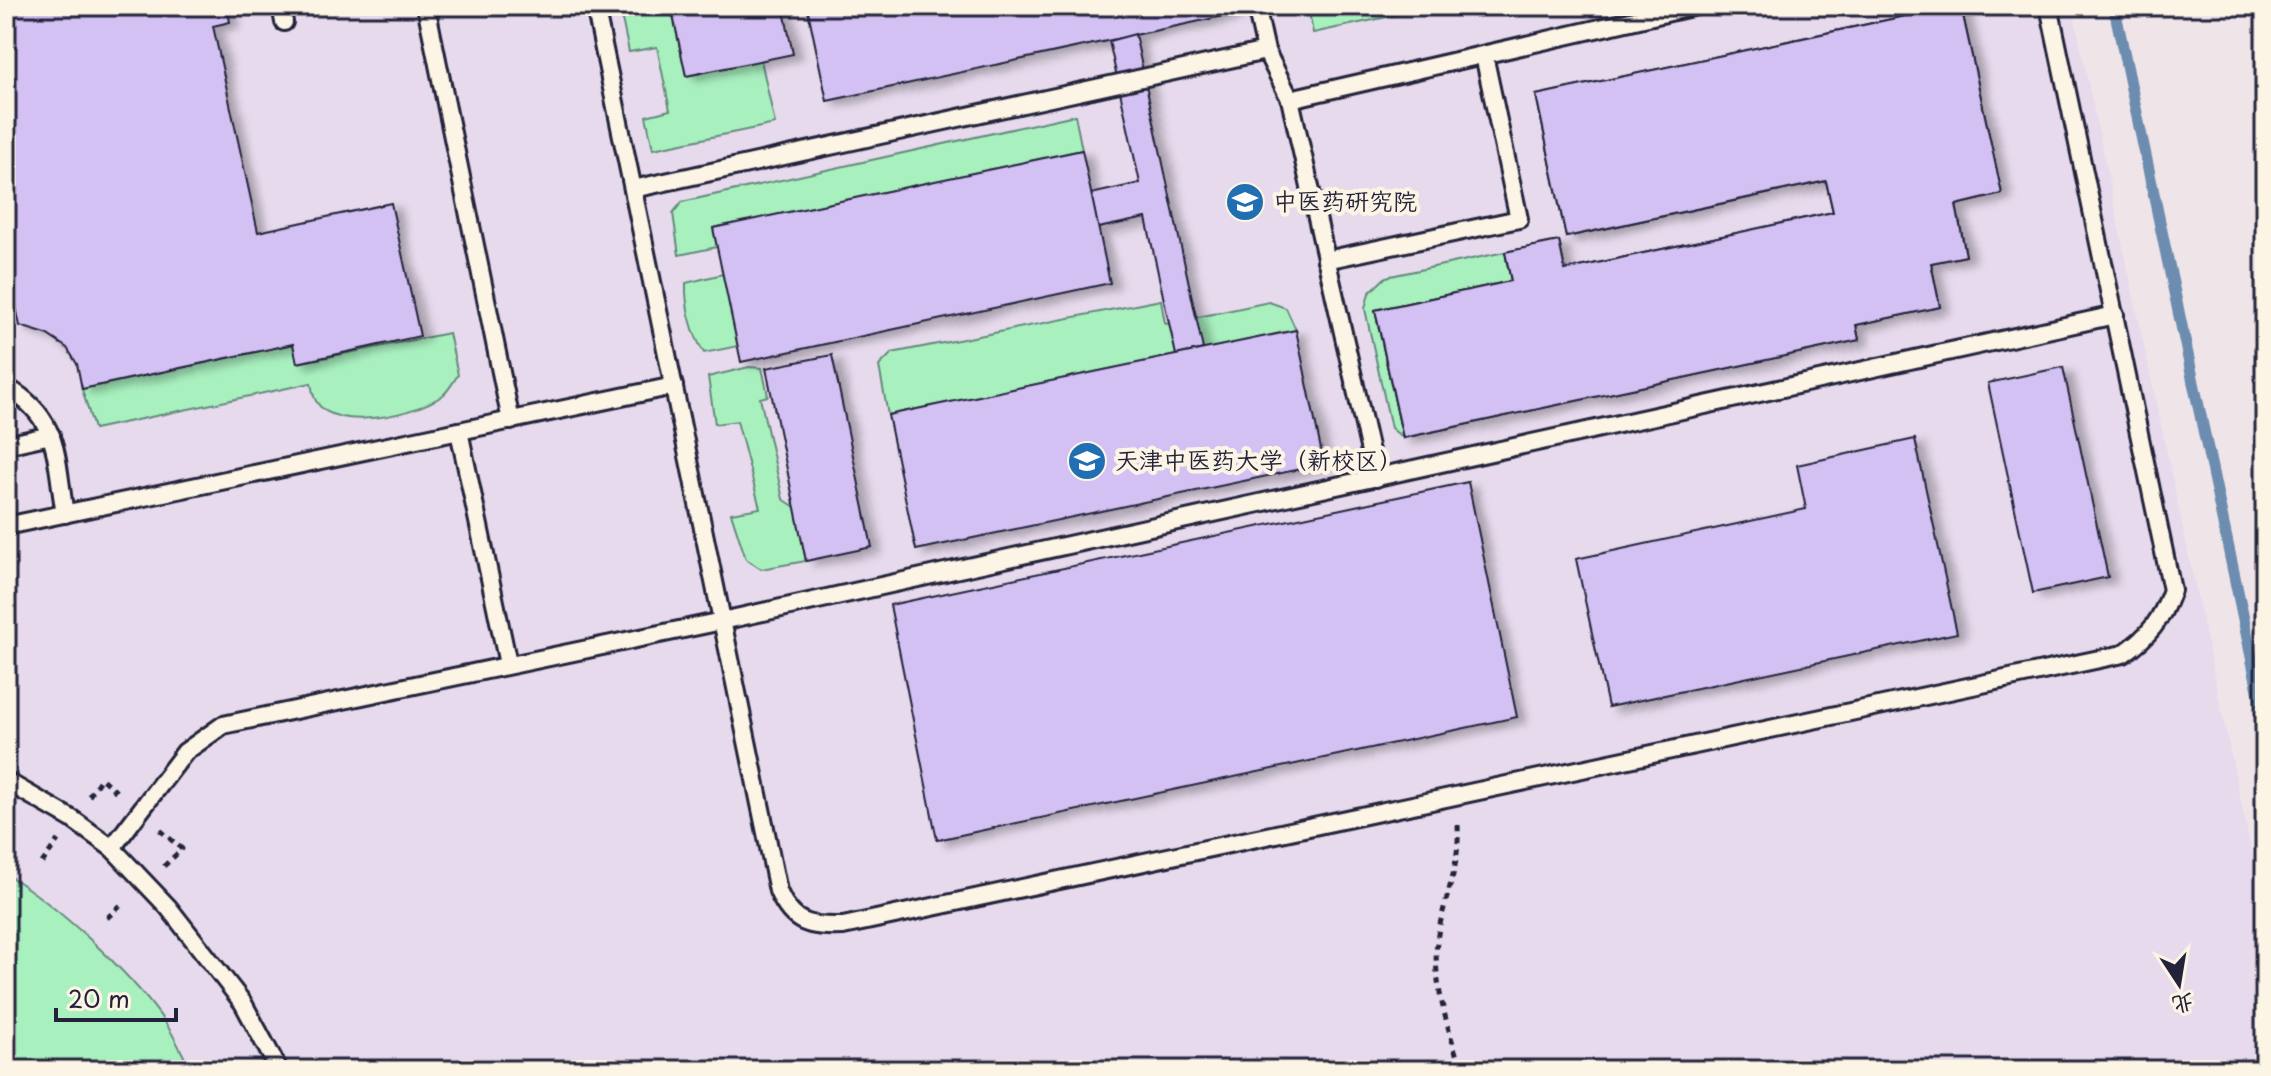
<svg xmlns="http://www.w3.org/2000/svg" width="2271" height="1076" font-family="'Playpen Sans','LXGW WenKai TC',sans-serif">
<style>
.built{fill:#e6daec}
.green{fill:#a8f1bf;stroke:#658a7d;stroke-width:2}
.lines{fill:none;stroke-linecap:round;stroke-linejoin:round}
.stream{stroke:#6c8daf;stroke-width:12}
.building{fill:#d2c1f2;stroke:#22223b;stroke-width:2;filter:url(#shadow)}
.service-casing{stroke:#22223b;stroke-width:22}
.path{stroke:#22223b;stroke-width:5;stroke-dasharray:6 6;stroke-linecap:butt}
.service{stroke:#fcf5e5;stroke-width:16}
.labels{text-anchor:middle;stroke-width:8;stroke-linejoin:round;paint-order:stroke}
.poi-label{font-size:24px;fill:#22223b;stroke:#fcf5e5;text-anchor:start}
</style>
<defs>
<filter id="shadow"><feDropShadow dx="9" dy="5" stdDeviation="4" flood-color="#0004"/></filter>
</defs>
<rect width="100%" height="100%" fill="#efe5e9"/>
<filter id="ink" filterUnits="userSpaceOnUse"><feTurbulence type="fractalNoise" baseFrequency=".0125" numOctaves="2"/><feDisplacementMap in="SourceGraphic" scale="16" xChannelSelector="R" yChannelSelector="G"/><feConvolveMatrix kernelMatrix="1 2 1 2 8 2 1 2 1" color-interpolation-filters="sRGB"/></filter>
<g filter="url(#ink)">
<path class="built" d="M6,6H2072L2265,915V1070H6Z"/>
<g class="green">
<path d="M659,6H671L686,76L761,60L775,124L653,149L646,116L670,110L657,47L629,52L622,19L659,11Z"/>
<path d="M1308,6L1325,8L1438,6L1313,33Z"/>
<path d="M1075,115L1082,150L713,228L717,247L679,255L673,213L682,202Z"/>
<path d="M1505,252L1511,281L1375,310L1403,438L1391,428L1365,309L1369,293L1386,277Z"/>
<path d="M723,274L738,346L704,353C692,333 685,306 686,283Z"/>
<path d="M1161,300L1165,324L1269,302L1286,308L1296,330L888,415L879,366L892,353Z"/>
<path d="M449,333L458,375C453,382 449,390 443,395C418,414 335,434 316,401C313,396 312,388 311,383L94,429L82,389L293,344L297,363Z"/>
<path d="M749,367L762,368L768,396L760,398L783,499L795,507L806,561L761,569L746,559L731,513L760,508L737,421L715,424L708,377Z"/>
<path d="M6,874C58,906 129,971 164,1021C175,1036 182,1054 191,1070H6Z"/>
</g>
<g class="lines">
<path class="stream" d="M2114,6L2265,721"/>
</g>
<g class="building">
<path d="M6,6H227L230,22L213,26L258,232L391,203L420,336L297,363L293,344L82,389L77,364L67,348L46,334L20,326L6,260Z"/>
<path d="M671,6H783L793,54L686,76Z"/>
<path d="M807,6H1231L1233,14L827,101Z"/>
<path d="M1952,6H1961L2002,194L1956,205L1966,256L1931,263L1940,307L1856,325L1859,340L1403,438L1375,310L1511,281L1505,252L1559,241L1565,270L1833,212L1826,181L1566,237L1536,95Z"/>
<path d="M1952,6H1961L2002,194L1956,205L1966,256L1931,263L1940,307L1856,325L1859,340L1403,438L1375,310L1511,281L1505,252L1559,241L1565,270L1833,212L1826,181L1566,237L1536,95Z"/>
<path d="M1135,34L1203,349L1176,355L1146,218L1098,228L1091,194L1140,183L1109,41Z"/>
<path d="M1082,150L1110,283L741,362L713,228Z"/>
<path d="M1296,330L1324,464L916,550L888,415Z"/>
<path d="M832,355L872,547L806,561L766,368Z"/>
<path d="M2063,367L2108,577L2033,593L1988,383Z"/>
<path d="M1915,439L1957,633L1608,707L1576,559L1806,509L1797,465Z"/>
<path d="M1468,482L1517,717L937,840L890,605Z"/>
</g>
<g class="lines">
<g class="service-casing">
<g id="service">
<path d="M281,6L284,22"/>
<path d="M426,6L511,421"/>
<path d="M595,6L778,891C792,924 809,927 843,926L2123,654C2149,636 2161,621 2172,590L2049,6"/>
<path d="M1266,51L1290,99L1376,478"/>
<path d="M1290,99L1696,6"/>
<path d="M633,189L1266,51L1256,6"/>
<path d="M1326,260L1519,219L1484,55"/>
<path d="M6,387C61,418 55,458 65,514"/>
<path d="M459,431L508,664"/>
<path d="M6,445L51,435"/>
<path d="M6,526L674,386"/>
<path d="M6,781L72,819L112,848L168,907L243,1003L279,1070"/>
<path d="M112,848L185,752L223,725L722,621L2115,315"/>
</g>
</g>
<g class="path">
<path d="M89,796L101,778L119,794"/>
<path d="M1458,825C1460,866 1447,890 1439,929C1429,975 1448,1026 1461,1070"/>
<path d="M160,830L182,849L164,866"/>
<path d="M42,863L58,840"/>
<path d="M107,918L124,902"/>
</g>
<use href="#service" class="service"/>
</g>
</g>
<defs>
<g id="university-disc" transform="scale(2)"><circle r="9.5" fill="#1f6fb2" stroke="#fcf5e5"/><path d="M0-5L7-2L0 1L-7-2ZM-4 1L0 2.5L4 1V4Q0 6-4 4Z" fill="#fff"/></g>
</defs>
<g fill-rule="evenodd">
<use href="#university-disc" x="1245" y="202"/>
<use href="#university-disc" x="1087" y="461"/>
</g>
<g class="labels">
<g class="poi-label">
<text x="1273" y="210">中医药研究院</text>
<text x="1115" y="469">天津中医药大学（新校区）</text>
</g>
</g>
<rect width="2271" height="1076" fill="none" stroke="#fcf5e5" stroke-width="32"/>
<rect x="16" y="16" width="2239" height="1044" fill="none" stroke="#22223b" stroke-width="3" filter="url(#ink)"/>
<g transform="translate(2179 984) rotate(168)" stroke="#fcf5e5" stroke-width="6" paint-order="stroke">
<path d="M0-6L14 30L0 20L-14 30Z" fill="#22223b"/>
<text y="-12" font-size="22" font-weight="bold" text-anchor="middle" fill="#22223b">北</text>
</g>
<path d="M56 1008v12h120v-12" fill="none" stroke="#22223b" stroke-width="4"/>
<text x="68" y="1008" font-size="24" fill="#22223b" stroke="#fcf5e5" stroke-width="6" paint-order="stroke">20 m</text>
</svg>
